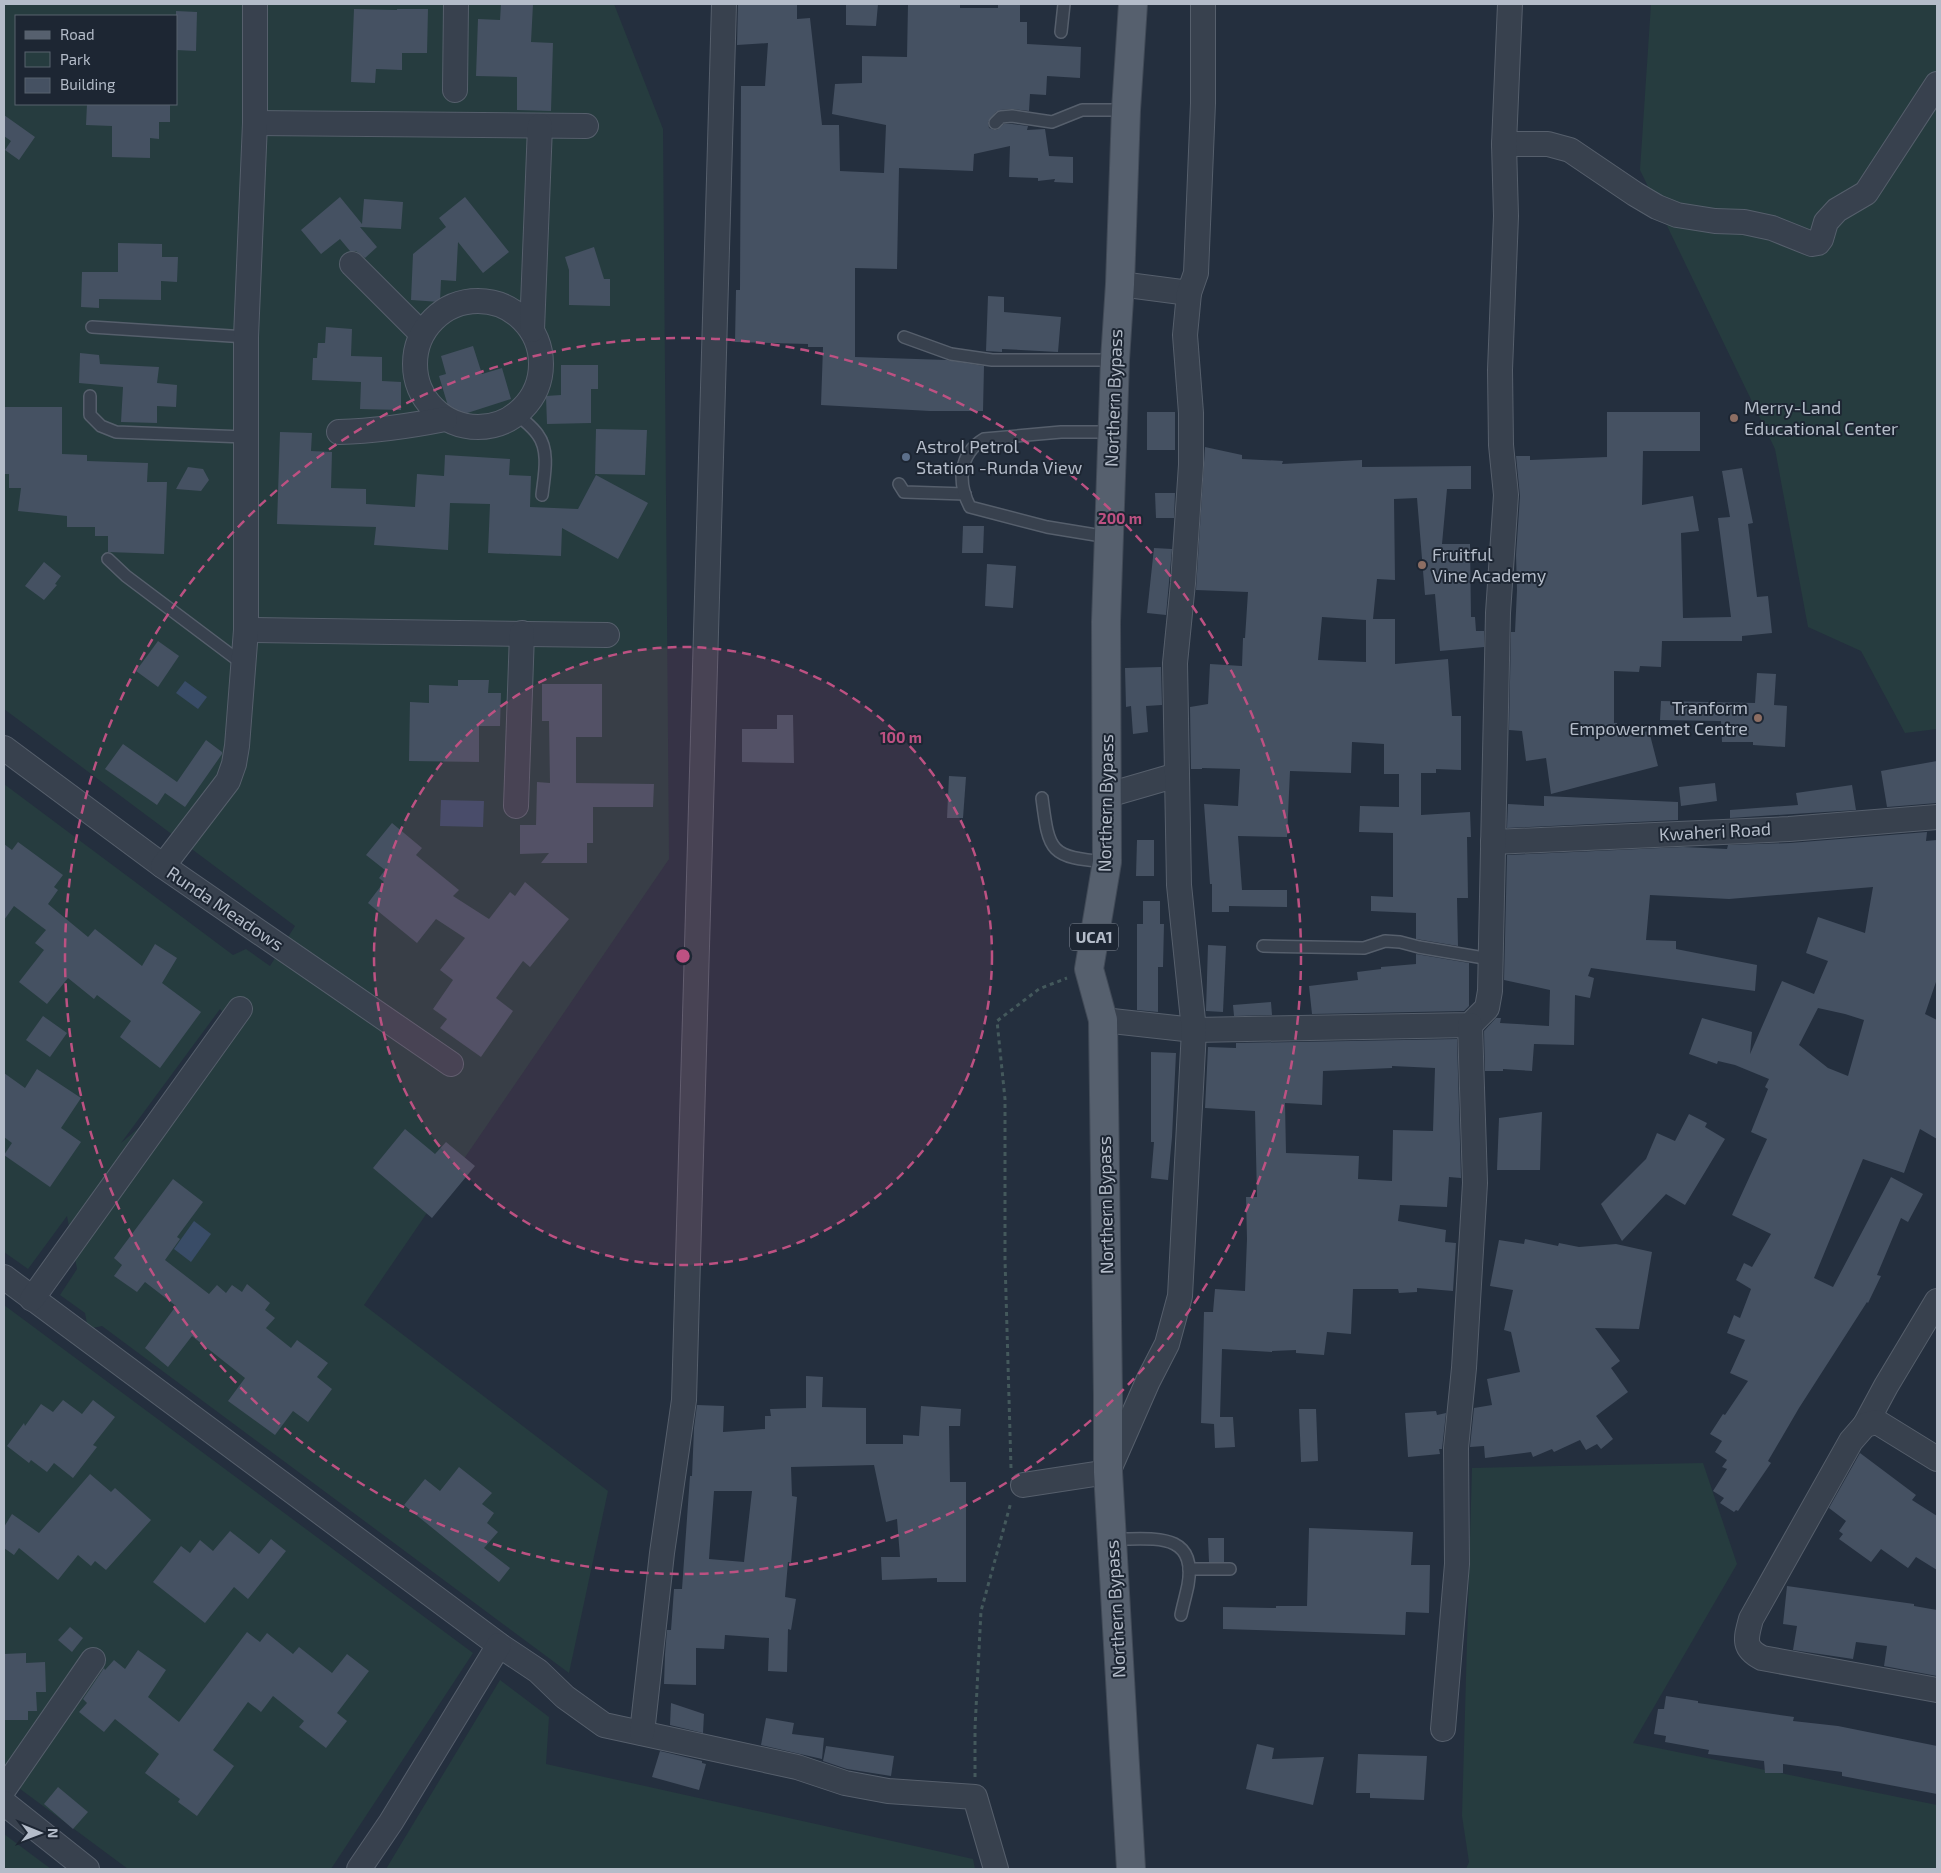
<svg xmlns="http://www.w3.org/2000/svg" width="1941" height="1873" font-family="'Exo 2',sans-serif">
<style>
.green{fill:#263c3f;fill-rule:evenodd}
.water{fill:#394c67}
.building{fill:#455162;fill-rule:evenodd}
.lines{fill:none;stroke-linecap:round;stroke-linejoin:round}
.service-casing{stroke:#565f6c;stroke-width:14}
.minor-casing{stroke:#565f6c;stroke-width:26}
.primary-casing{stroke:#414a57;stroke-width:30}
.path{stroke:#44595c;stroke-width:3;stroke-dasharray:4 4;stroke-linecap:butt}
.service{stroke:#38414e;stroke-width:11}
.minor{stroke:#38414e;stroke-width:24}
.primary{stroke:#56606e;stroke-width:28}
.ring{fill:none;stroke:#bd5182;stroke-width:2.5;stroke-dasharray:9 6}
.education-dot{fill:#8d6e63;stroke:#1d2633;stroke-width:2}
.service-dot{fill:#5c6f8a;stroke:#1d2633;stroke-width:2}
.labels{text-anchor:middle;stroke-width:4;stroke-linejoin:round;paint-order:stroke}
.shield{fill:#1d2633;stroke:#878f9c;stroke-width:1}
.shield-label{font-size:16px;font-weight:bold;fill:#b4bcc9}
.street-label{font-size:18px;fill:#b4bcc9;stroke:#1d2633}
.poi-label{font-size:18px;fill:#b4bcc9;stroke:#1d2633;text-anchor:start}
.centre{fill:#bd5182;stroke:#1d2633;stroke-width:2.5}
.ring-label{font-size:15px;text-anchor:middle;font-weight:bold;fill:#bd5182;stroke:#1d2633;stroke-width:4;stroke-linejoin:round;paint-order:stroke}
</style>
<rect width="100%" height="100%" fill="#242f3e"/>
<g class="green">
<path d="M4,4H614L663,129L669,859L364,1305L608,1491L569,1673L102,1326L88,1329L85,1313L60,1295L77,1269L67,1216L28,1269L4,1252V784L233,955L246,949L270,966L295,926L4,709ZM16,16H176V104H16ZM220,1009L233,1024L149,1119L121,1143Z"/>
<path d="M1651,4H1937V729L1905,733L1861,651L1808,627L1775,449L1640,170Z"/>
<path d="M4,1305L473,1653L331,1869H128L4,1777Z"/>
<path d="M1703,1463L1737,1564L1633,1743L1937,1805V1869H1466L1469,1862L1462,1816L1472,1468Z"/>
<path d="M500,1680L549,1717L546,1764L973,1859L975,1869H386Z"/>
<path d="M4,1834L51,1869H4Z"/>
</g>
<g class="water">
<path d="M185,681L207,697L198,709L176,693Z"/>
<path d="M441,800L484,801L483,827L440,826Z"/>
<path d="M194,1221L211,1234L191,1262L174,1249Z"/>
</g>
<g class="building">
<path d="M501,4H533L531,42L553,43L551,111L517,110V77L476,76L478,19L500,20Z"/>
<path d="M738,4H797V19L810,18L822,125H839L840,171L884,173L886,125L832,114L835,84L862,83V56L907,57L908,4H960V8H998V4H1020V22H1027V44L1081,47L1080,78L1047,76L1046,95L1030,94L1029,111L1013,109L1000,110L996,112L988,122L989,128L994,130H997L1004,124H1012L1028,126L1027,130L1045,129L1049,156L1073,157V183L1054,182L1055,179L1038,181V178L1009,177L1010,146L974,154L973,171L899,168L897,269L855,268V357L947,360L984,366L983,411H930L821,405L823,347H808V344L735,342L736,290H740L741,86H765L768,43L737,45Z"/>
<path d="M846,4H878L876,26L846,25Z"/>
<path d="M354,9L397,10V9H428L427,53H402V70L376,69L375,83L351,82Z"/>
<path d="M176,11L197,12L196,51L176,50Z"/>
<path d="M87,104H170V122H159V139L150,138V158L112,157V126L86,125Z"/>
<path d="M4,115L35,137L19,160L5,150L11,141L4,136Z"/>
<path d="M340,197L362,224L364,199L403,202L401,229L360,227L377,247L365,258L356,251H350L340,239L321,254L301,230Z"/>
<path d="M465,197L509,252L483,273L458,242L456,281L441,280L440,302L411,300L413,254L446,227L439,218Z"/>
<path d="M118,243L162,244V257H178L177,282L161,281V300L99,299V308L81,307L82,272H118Z"/>
<path d="M594,247L604,279H610V306L569,305V270L565,257Z"/>
<path d="M988,296L1004,297V312L1061,317L1058,352L1002,349V352L986,351Z"/>
<path d="M326,327L352,329L351,356L382,357V381L401,382V410L360,409L361,382L312,380L313,358H317L318,343H325Z"/>
<path d="M473,346L482,374L502,368L511,399L458,416L455,410L448,406L439,376L446,374L441,356Z"/>
<path d="M80,353L99,355L100,364L159,367L157,383L177,385L176,407L157,406V423L121,422L123,387L79,383Z"/>
<path d="M561,365H598V389H591V423L547,424L546,396L561,395Z"/>
<path d="M4,407H62V454L87,455V461L148,463L147,482H167L164,554L108,552V536H95V527H67V516L18,511L21,488H9V474H4Z"/>
<rect x="1147" y="412" width="28" height="38"/>
<path d="M1607,412H1700V451H1643L1642,505L1693,496L1699,531L1681,533L1683,618L1731,617L1718,518L1730,517L1722,471L1742,468L1753,523L1748,524L1757,597L1768,596L1772,633L1742,636V641H1662L1661,667L1640,666L1639,672L1614,671V723H1617L1618,737L1649,731L1658,766L1551,794L1546,758L1526,761L1522,731L1509,730L1511,632H1515L1517,590L1516,555L1520,496L1516,456H1530V460L1607,457Z"/>
<path d="M596,429L647,430L645,475L595,474Z"/>
<path d="M280,432L312,433L311,451L332,452L331,488L366,489V504L415,507L417,474L444,476L445,455L510,459L509,475L531,476L530,507L578,509L596,475L648,503L618,559L562,528L561,556L488,553L490,504L450,503L448,550L374,545L376,527L277,524Z"/>
<path d="M1205,447L1242,455V459L1283,461L1282,464L1362,460V467L1471,466V489H1447L1442,544H1470L1471,617H1475L1476,631H1484V647L1440,651L1435,594L1425,595L1417,498L1394,499L1395,580L1377,579L1373,619H1395V664L1448,659L1452,716H1461V770L1436,769V773H1421V815L1470,812L1471,837H1467L1468,898H1457L1458,946L1416,939V913L1371,911V896L1393,897V833L1359,832L1360,806L1399,807V774H1384V744L1352,742L1351,773L1290,771L1287,837L1238,836L1242,890H1287V907L1229,906V912H1212V884H1210L1204,804L1238,806L1240,769L1202,768V769H1191L1190,707L1208,704L1210,664L1242,666L1243,638H1245L1248,592L1196,590ZM1322,617L1366,620V662L1318,660Z"/>
<path d="M188,467L203,469L209,480L201,491L176,489Z"/>
<path d="M1155,493H1175L1174,518H1156Z"/>
<path d="M963,526H984L983,553H962Z"/>
<path d="M1154,548L1172,549L1166,615L1147,613Z"/>
<path d="M44,562L61,576L55,584L57,585L44,600L25,586Z"/>
<path d="M987,564L1016,566L1013,608L985,606Z"/>
<path d="M158,641L179,656L158,687L136,671Z"/>
<path d="M1161,667L1162,705L1146,706L1148,732L1133,734L1131,706L1126,707L1125,668Z"/>
<path d="M1757,673L1776,674L1774,705L1787,706L1785,747L1753,745V742H1722L1721,721L1660,720L1661,701L1755,703Z"/>
<path d="M458,680H489L488,693H501L500,726H479V762L409,761L410,702L429,703V685L458,686Z"/>
<path d="M542,684H602V737H576V783L654,784L653,807H593V843H587V863H541L549,853L520,854V825H536L537,782L550,783L549,721H542Z"/>
<path d="M777,715H793L794,763L742,762V729H777Z"/>
<path d="M206,740L222,752V754L185,807L165,793L157,805L105,769L123,744L177,782Z"/>
<path d="M1937,761V803L1887,807L1881,771Z"/>
<path d="M949,776L966,777L963,818H947Z"/>
<path d="M1715,783L1717,801L1681,806L1679,787Z"/>
<path d="M1852,785L1856,810L1730,818V810L1798,805L1796,793Z"/>
<path d="M1544,796L1678,802V820L1507,828L1508,804L1544,806Z"/>
<path d="M392,823L422,848L416,855L459,890L453,896L489,919L510,892L515,896L525,882L569,919L530,967L523,961L496,998L513,1011L481,1057L440,1028L447,1019L433,1009L453,980L440,970L465,938L436,919L417,943L368,903L384,882L379,878L385,870L366,855Z"/>
<path d="M1927,832L1926,841L1937,840V979L1925,1014L1937,1020V1139L1920,1129L1904,1173L1863,1159L1814,1278L1833,1287L1891,1177L1923,1194L1908,1222L1901,1218L1877,1275L1881,1276L1868,1303L1867,1302L1799,1408L1768,1461L1771,1463L1738,1511L1736,1510L1734,1512L1720,1503L1724,1498L1713,1491L1727,1469L1722,1467L1727,1460L1715,1452L1722,1441L1710,1434L1723,1414L1725,1415L1748,1381L1730,1373L1745,1340L1727,1333L1734,1315L1740,1318L1751,1289L1736,1280L1744,1263L1752,1267L1771,1234L1732,1215L1767,1139L1751,1132L1768,1089L1765,1087L1769,1079L1735,1065L1718,1061L1717,1064L1689,1054L1702,1018L1752,1032L1750,1054L1782,981L1814,994L1828,961L1806,953L1818,917L1865,933L1873,887L1729,899L1650,895L1646,940L1676,941V949L1757,965L1755,991L1591,968L1588,976L1594,978L1590,998L1575,995L1574,1045L1534,1044L1532,1071L1503,1069V1071H1485L1484,1031L1496,1018H1501L1500,1023L1549,1026L1550,990L1504,980L1507,855L1683,847L1727,849L1728,845L1790,843ZM1818,1008L1845,1014L1864,1020L1848,1076L1828,1068L1799,1045Z"/>
<path d="M1137,840H1154V876H1136Z"/>
<path d="M18,842L63,875L54,887L58,890L48,904L88,937L95,929L142,966L155,944L177,958L162,983L201,1012L160,1068L120,1037L131,1021L97,995L94,999L68,978L47,1004L19,982L44,950L35,943L46,930L14,906L4,920V844L12,850Z"/>
<path d="M1143,901H1160V924H1164L1163,967H1158V1012L1137,1010V924H1143Z"/>
<path d="M1208,945L1226,946L1223,1012L1206,1011Z"/>
<path d="M1416,954L1469,963V1006L1464,1011L1312,1014L1309,986L1358,980L1357,972L1381,969V967L1416,964Z"/>
<path d="M1271,1002L1272,1015L1234,1016L1233,1005Z"/>
<path d="M43,1016L67,1033L50,1057L26,1040Z"/>
<path d="M1457,1039L1461,1178L1449,1177L1447,1207L1400,1205L1398,1221L1446,1230L1445,1242L1456,1243L1453,1291L1417,1288V1292L1399,1293L1398,1289H1353L1351,1334L1327,1332L1324,1355L1296,1353V1350L1272,1351V1352L1222,1349L1220,1417H1233L1235,1447L1215,1448L1214,1424L1201,1423L1204,1312H1213L1215,1289L1245,1291L1247,1239L1246,1197H1257L1255,1111L1205,1108L1208,1047L1236,1048V1043ZM1392,1066L1435,1068L1433,1131L1393,1130L1392,1181L1358,1179L1359,1156L1286,1153L1285,1103L1322,1105L1323,1071L1392,1068Z"/>
<path d="M1151,1052L1176,1053L1172,1137L1168,1180L1151,1178L1154,1142H1151Z"/>
<path d="M37,1069L81,1098L61,1128L81,1142L50,1187L4,1155L12,1143L4,1137V1073L25,1088Z"/>
<path d="M1542,1112L1540,1170H1497L1499,1118Z"/>
<path d="M1689,1114L1707,1123L1705,1127L1725,1139L1685,1205L1666,1194L1622,1241L1601,1204L1646,1159L1657,1133L1675,1141Z"/>
<path d="M405,1129L435,1154L446,1142L475,1166L432,1218L373,1168Z"/>
<path d="M173,1179L203,1202L177,1237L180,1239L165,1260L209,1294L217,1285L226,1293L232,1285L242,1292L247,1284L270,1303L265,1310L275,1318L266,1328L291,1348L297,1340L328,1363L317,1377L332,1389L308,1422L293,1411L275,1435L228,1401L245,1378L192,1336L168,1367L145,1348L176,1306L145,1282L137,1292L114,1276L122,1265L114,1258Z"/>
<path d="M1525,1239L1558,1246L1559,1243L1579,1247L1616,1244L1652,1252L1639,1329L1595,1328L1620,1361L1611,1368L1628,1392L1596,1416L1613,1439L1601,1449L1597,1444L1586,1450L1580,1440L1554,1452L1552,1449L1533,1457L1531,1452L1485,1458L1484,1446L1470,1447L1474,1408L1492,1405L1487,1379L1520,1372L1511,1332L1504,1330L1513,1290L1490,1286L1499,1240L1524,1244Z"/>
<path d="M806,1376L823,1377L822,1407L866,1408V1444H903V1435L919,1436L921,1406L961,1409L960,1426H949L950,1482H966V1582H937V1578L882,1580L881,1557H900L897,1519L886,1522L874,1465L791,1467L792,1496L797,1497L791,1563L788,1562L785,1597L796,1599L791,1630L788,1629L787,1672L768,1671L769,1638L725,1635L724,1649L696,1648V1685L664,1684L665,1654L667,1630H671L674,1589H682L690,1476H692L694,1428L697,1405L724,1406L723,1432L765,1429V1416H771L770,1409L806,1408ZM714,1491H752L744,1562L709,1559Z"/>
<path d="M63,1400L82,1414L93,1400L115,1417L93,1445L97,1447L73,1478L54,1463L47,1472L31,1460L29,1463L7,1446L24,1423L25,1426L41,1404L53,1412Z"/>
<path d="M1299,1409H1316L1318,1461L1301,1462Z"/>
<path d="M1436,1411L1437,1415L1446,1413L1442,1449H1439L1440,1454L1408,1457L1405,1413Z"/>
<path d="M1860,1453L1916,1495L1912,1500L1937,1516V1570L1916,1557L1908,1568L1881,1549L1871,1562L1839,1539L1843,1534L1839,1531L1846,1521L1829,1508Z"/>
<path d="M459,1467L492,1493L482,1504L494,1513L487,1523L498,1532L484,1548L510,1568L499,1582L404,1505L425,1479L440,1491Z"/>
<path d="M90,1474L111,1492L115,1488L151,1520L106,1570L95,1561L91,1566L78,1555L58,1580L19,1548L14,1555L4,1548V1527L12,1514L39,1533Z"/>
<path d="M1309,1528L1413,1532L1411,1565H1430L1429,1613L1406,1612L1405,1635L1223,1629V1607L1276,1608V1606H1307Z"/>
<path d="M230,1531L259,1554L271,1539L286,1551L248,1599L234,1587L205,1623L153,1582L181,1546L190,1553L200,1540L213,1551Z"/>
<path d="M1208,1538H1224V1562H1209Z"/>
<path d="M1787,1586L1914,1604V1606L1937,1610V1676L1884,1666L1887,1646L1856,1642L1853,1659L1793,1650L1797,1626L1783,1624Z"/>
<path d="M70,1627L83,1638L72,1652L58,1640Z"/>
<path d="M247,1632L260,1642L267,1633L293,1654L299,1647L332,1673L347,1654L369,1671L337,1713L347,1721L326,1748L299,1727L304,1721L273,1696L261,1712L248,1702L213,1750L234,1766L197,1816L178,1802L180,1799L145,1773L159,1754L115,1719L104,1732L79,1712L87,1703L83,1699L104,1668L105,1670L114,1660L125,1669L138,1650L166,1670L148,1697L179,1722Z"/>
<path d="M26,1653V1663L45,1662L46,1692H36L37,1711H28V1720H4V1654Z"/>
<path d="M1666,1696L1698,1701V1703L1794,1717L1793,1721L1838,1726L1937,1746V1794L1842,1776V1772L1783,1764V1773H1765L1764,1761L1708,1754L1709,1750L1665,1742L1666,1736L1654,1734L1658,1709H1664Z"/>
<path d="M671,1703L704,1714L703,1733L670,1725Z"/>
<path d="M766,1718L794,1723L792,1734L824,1738L822,1759L761,1745Z"/>
<path d="M1257,1744L1274,1748L1272,1759L1324,1757L1313,1805L1246,1789Z"/>
<path d="M826,1746L894,1756L891,1776L847,1769L823,1761Z"/>
<path d="M660,1751L702,1761V1763L706,1764L699,1790L652,1777Z"/>
<path d="M1358,1754L1427,1756L1424,1800L1370,1798V1793H1356Z"/>
<path d="M58,1787L88,1812L73,1829L44,1804Z"/>
</g>
<g class="lines">
<g class="service-casing">
<g id="service">
<path d="M1061,32L1064,4"/>
<path d="M995,123L1001,117L1012,116L1052,122L1082,110H1126"/>
<path d="M92,327L246,337"/>
<path d="M904,337L951,354L992,360H1115"/>
<path d="M90,396V415L101,426L116,432L245,437"/>
<path d="M518,415C524,421 533,427 538,435C550,451 544,477 542,495"/>
<path d="M899,484L904,492L965,494"/>
<path d="M1108,537L1047,527L970,507C957,482 959,454 984,439L1061,432H1112"/>
<path d="M108,559L126,576L243,664"/>
<path d="M1042,798C1049,853 1050,857 1107,862"/>
<path d="M1263,946L1364,948L1385,941L1400,942L1419,947L1490,959"/>
<path d="M1111,1539C1149,1540 1198,1529 1188,1585C1186,1595 1183,1605 1181,1615"/>
<path d="M1189,1569H1230"/>
</g>
</g>
<g class="minor-casing">
<g id="minor">
<path d="M455,90L456,4"/>
<path d="M255,123L586,126"/>
<path d="M1504,144H1548L1570,150L1635,194L1657,207L1677,215L1715,221L1744,222L1772,228L1812,244L1818,243L1821,239L1826,222L1837,210L1866,193L1937,84"/>
<path d="M352,264L421,333"/>
<path d="M1120,284L1189,293"/>
<circle cx="478" cy="364" r="63"/>
<path d="M532,330L540,126"/>
<path d="M339,432C375,431 410,426 445,419"/>
<path d="M246,630L607,635"/>
<path d="M4,748L163,866L451,1064"/>
<path d="M1108,795L1177,775"/>
<path d="M516,806L522,633"/>
<path d="M1493,842L1789,829L1937,817"/>
<path d="M163,866L228,781L234,764L237,746L246,630V337L255,123V4"/>
<path d="M1103,1020L1194,1030L1470,1025L1487,1008L1490,991L1498,613L1506,495L1501,445L1500,370L1506,216L1504,144L1510,4"/>
<path d="M4,1277L499,1645L538,1671L565,1697L604,1725L797,1767L845,1783L888,1791L975,1797L996,1869"/>
<path d="M32,1299L240,1009"/>
<path d="M1865,1425L1886,1386L1937,1301"/>
<path d="M1937,1459L1877,1422L1865,1425L1851,1441L1751,1619C1746,1638 1742,1648 1762,1658L1937,1690"/>
<path d="M1023,1485L1108,1472L1148,1381L1167,1344L1180,1296L1194,1030L1179,885L1175,663L1183,583L1191,465V413L1185,335L1189,293L1196,273L1203,103V4"/>
<path d="M1443,1729L1457,1564L1456,1448L1464,1368L1475,1183L1470,1025"/>
<path d="M642,1733L662,1553L684,1400L724,4"/>
<path d="M4,1789L93,1660"/>
<path d="M4,1803L87,1869"/>
<path d="M359,1869L391,1822L499,1645"/>
</g>
</g>
<g class="primary-casing">
<path id="primary" d="M1131,1869L1108,1472V1396L1103,1020L1089,969L1107,862L1106,622L1115,360L1120,284L1126,110L1133,4"/>
</g>
<g class="path">
<path d="M1011,1468L1005,1260V1099L997,1021L1039,989L1067,978"/>
<path d="M975,1777V1728L981,1611L1011,1502"/>
</g>
<use href="#service" class="service"/>
<use href="#minor" class="minor"/>
<use href="#primary" class="primary"/>
</g>
<circle cx="683" cy="956" r="309" fill="#bd5182" fill-opacity=".12"/>
<g class="ring">
<circle cx="683" cy="956" r="309"/>
<circle cx="683" cy="956" r="618"/>
</g>
<g class="education-dot">
<circle cx="1734" cy="418" r="5"/>
<circle cx="1422" cy="565" r="5"/>
<circle cx="1758" cy="718" r="5"/>
</g>
<circle class="service-dot" cx="906" cy="457" r="5"/>
<g class="labels">
<rect class="shield" x="1070" y="923.5" width="48" height="27" rx="4"/>
<g class="shield-label">
<text x="1094" y="943">UCA1</text>
</g>
<g class="street-label">
<text transform="translate(1114 398) rotate(-88)" y="6">Northern Bypass</text>
<text transform="translate(1106 803) rotate(-89)" y="6">Northern Bypass</text>
<text transform="translate(1715 832) rotate(-3)" y="6">Kwaheri Road</text>
<text transform="translate(225 909) rotate(34)" y="6">Runda Meadows</text>
<text transform="translate(1106 1205) rotate(-91)" y="6">Northern Bypass</text>
<text transform="translate(1116 1609) rotate(-93)" y="6">Northern Bypass</text>
</g>
<g class="poi-label">
<text x="1744" y="414">Merry-Land<tspan x="1744" dy="21">Educational Center</tspan></text>
<text x="916" y="453">Astrol Petrol<tspan x="916" dy="21">Station -Runda View</tspan></text>
<text x="1432" y="561">Fruitful<tspan x="1432" dy="21">Vine Academy</tspan></text>
<text x="1748" y="714" text-anchor="end">Tranform<tspan x="1748" dy="21">Empowernmet Centre</tspan></text>
</g>
</g>
<circle cx="683" cy="956" r="8" class="centre"/>
<g class="ring-label">
<text x="1120" y="524">200 m</text>
<text x="901" y="743">100 m</text>
</g>
<rect width="1941" height="1873" fill="none" stroke="#b4bcc9" stroke-width="10"/>
<rect x="15" y="15" width="162" height="90" fill="#1d2633" stroke="#59626f"/>
<rect x="25" y="31" width="25" height="8" fill="#56606e" stroke="#59626f"/>
<text x="60" y="40" font-size="15" fill="#b4bcc9">Road</text>
<rect x="25" y="52" width="25" height="15" fill="#263c3f" stroke="#59626f"/>
<text x="60" y="65" font-size="15" fill="#b4bcc9">Park</text>
<rect x="25" y="78" width="25" height="15" fill="#455162" stroke="#59626f"/>
<text x="60" y="90" font-size="15" fill="#b4bcc9">Building</text>
<g transform="translate(40 1833) rotate(91)" stroke="#1d2633" stroke-width="4" paint-order="stroke">
<path d="M0-4L9 19L0 12L-9 19Z" fill="#b4bcc9"/>
<text y="-8" font-size="14" font-weight="bold" text-anchor="middle" fill="#b4bcc9">N</text>
</g>
</svg>
